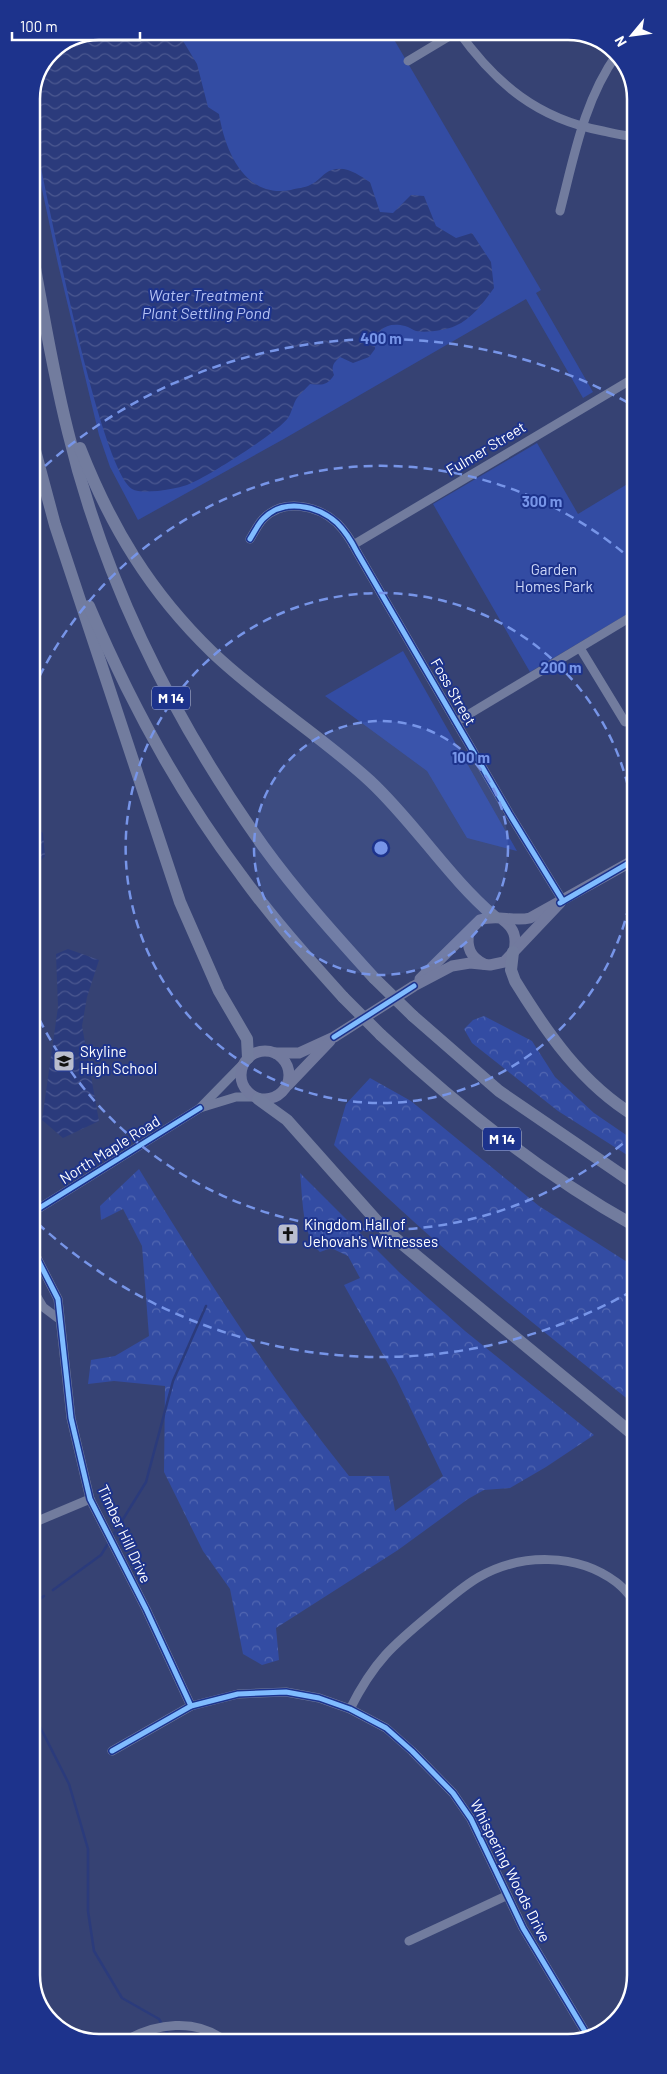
<svg xmlns="http://www.w3.org/2000/svg" width="667" height="2074" font-family="Barlow,sans-serif">
<style>
.forest{fill:url(#forest-crowns)}
.green{fill:#334ca3}
.water{fill:url(#water-waves)}
.lines{fill:none;stroke-linecap:round;stroke-linejoin:round}
.stream{stroke:#2b3b7c;stroke-width:2.5}
.minor{stroke:#727c9e;stroke-width:9}
.major{stroke:#727a9e;stroke-width:11}
.highway{stroke:#727c9e;stroke-width:12}
.highway-bridge{stroke:#727c9e;stroke-width:12}
.cycleway-casing{stroke:#1d338c;stroke-width:8}
.cycleway{stroke:#80bcff;stroke-width:5}
.ring{fill:none;stroke:#7795e8;stroke-width:2.5;stroke-dasharray:9 6}
.labels{text-anchor:middle;stroke-width:4;stroke-linejoin:round;paint-order:stroke}
.shield{fill:#1d338c;stroke:#bbc2dc;stroke-width:1}
.shield-label{font-size:14px;font-weight:bold;fill:#fff}
.street-label{font-size:15px;fill:#fff;stroke:#1d338c}
.park-label{font-size:15px;fill:#ced8f9;stroke:#1d338c}
.poi-label{font-size:15px;fill:#fff;stroke:#1d338c;text-anchor:start}
.water-label{font-size:16px;font-style:italic;fill:#b5c2f4;stroke:#1d338c}
.rim{fill:none;stroke:#fff;stroke-width:2.5}
.centre{fill:#7795e8;stroke:#1d338c;stroke-width:2.5}
.ring-label{font-size:15px;text-anchor:middle;font-weight:bold;fill:#7795e8;stroke:#1d338c;stroke-width:4;stroke-linejoin:round;paint-order:stroke}
</style>
<defs>
<pattern id="forest-crowns" width="20" height="18" patternUnits="userSpaceOnUse" patternTransform="scale(1.25)"><rect width="20" height="18" fill="#334ca3"/><path d="M2 6a3 3 0 1 1 6 0M12 15a3 3 0 1 1 6 0" fill="none" stroke="#5267b1"/></pattern>
<pattern id="water-waves" width="16" height="10" patternUnits="userSpaceOnUse" patternTransform="scale(1.25)"><rect width="16" height="10" fill="#2b3b7c"/><path d="M0 5q4-4 8 0t8 0" fill="none" stroke="#4b5890"/></pattern>
</defs>
<rect width="100%" height="100%" fill="#364273"/>
<g class="forest">
<path d="M484,1016L532,1041L555,1077L594,1113L635,1141V1160L558,1111L472,1043L464,1029L473,1020Z"/>
<path d="M370,1078L411,1101L539,1206L635,1267V1405C532,1322 427,1241 334,1145L346,1104Z"/>
<path d="M139,1169C204,1275 271,1379 349,1476H389L395,1511L443,1476L396,1378L344,1285L360,1278L348,1256L331,1248L320,1252C301,1234 303,1197 300,1173L400,1273L465,1331L594,1435L546,1467L510,1488L484,1490L468,1499L398,1550L276,1628L279,1660L262,1665L243,1654L230,1589L203,1551L164,1472L165,1386L114,1381L88,1384L91,1360L115,1356L149,1336L142,1246L123,1209L101,1220L100,1206Z"/>
</g>
<g class="green">
<path d="M99,31H389L541,290L536,293L593,392L583,398L526,299L282,440L138,520L110,467L99,435L58,264L31,138V95L51,51Z"/>
<path d="M537,443L578,514L634,480V610L530,672L433,504Z"/>
<path d="M403,651L517,851L467,838L427,771L325,696Z"/>
</g>
<g class="water">
<path d="M99,31H177L197,64L208,107L219,114C225,151 245,199 291,190C297,188 305,188 310,185C318,182 324,172 332,170C346,165 359,175 370,182L380,212L393,213L411,195L424,196L436,226L456,238L472,233L491,262L494,288C484,302 472,319 455,326C446,330 427,333 416,331C413,330 409,327 405,326C387,321 374,330 375,349L369,357L353,363L340,357C333,363 331,367 334,375C327,386 322,385 310,384C306,388 301,393 297,398C293,404 292,412 288,418C278,432 205,479 187,485C176,489 142,495 132,489C98,466 42,172 31,117V95L51,51Z"/>
<path d="M32,824L43,833L45,856L32,870Z"/>
<path d="M68,949L99,960L87,997L82,1026L99,1121L63,1138L42,1120L58,1007L56,954Z"/>
</g>
<g class="lines">
<g class="stream">
<path d="M112,1537L146,1482L173,1381L206,1306"/>
<path d="M53,1590L101,1555L109,1542"/>
<path d="M33,1604L44,1596"/>
<path d="M33,1713L69,1784L88,1849V1911L94,1951L122,1998L159,2019L162,2024"/>
<path d="M165,2029L173,2042"/>
</g>
<g class="minor">
<path d="M458,31C496,84 538,119 603,131C613,133 623,136 634,136"/>
<path d="M408,61L458,31"/>
<path d="M560,211C574,157 584,100 617,54"/>
<path d="M250,539C254,533 258,524 263,519C283,498 317,505 337,523C345,531 352,542 357,552L509,813L563,901"/>
<path d="M353,545L634,378"/>
<path d="M580,648L625,722"/>
<path d="M456,722L634,615"/>
<path d="M200,1108L246,1061"/>
<path d="M33,1212L200,1108L236,1097H254"/>
<path d="M33,1250L58,1299L71,1418L90,1499L146,1609L191,1706"/>
<path d="M33,1290L43,1307L59,1319"/>
<path d="M33,1523L90,1499"/>
<path d="M350,1709C374,1661 393,1645 433,1612C448,1600 463,1586 479,1577C521,1553 577,1553 616,1582C623,1587 629,1595 635,1601"/>
<path d="M112,1751L191,1706L238,1694L286,1692L319,1698L350,1709L386,1728L412,1751L453,1793L471,1819L523,1928L589,2038"/>
<path d="M409,1941L506,1896"/>
<path d="M123,2042C155,2023 196,2017 227,2042"/>
</g>
<g class="major">
<path d="M503,920C514,928 517,937 514,951"/>
<path d="M469,932C466,947 470,957 484,964"/>
<path d="M420,979L480,920C496,914 513,922 530,918L634,860"/>
<circle cx="265" cy="1075" r="24"/>
<path d="M275,1053H299L334,1037L414,986L452,966L470,963L490,965L504,962L560,903"/>
<path d="M288,1085L330,1041"/>
</g>
<g class="highway">
<path d="M32,251C43,312 53,373 68,432C104,582 175,722 263,846C297,893 336,936 374,978"/>
<path d="M32,439L55,525L180,902L219,991L247,1039L248,1058"/>
<path d="M80,448C111,527 150,592 212,652C261,699 320,735 370,781C415,823 448,877 495,917"/>
<path d="M89,606C129,700 179,793 241,875C272,918 307,957 343,997"/>
<path d="M513,952L511,970L515,981C547,1033 582,1084 635,1116"/>
<path d="M413,1016L499,1091L635,1184"/>
<path d="M381,1035C459,1108 542,1174 635,1226"/>
<path d="M258,1099L287,1120L384,1229L635,1436"/>
</g>
<g class="highway-bridge">
<path d="M374,978L413,1016"/>
<path d="M343,997L381,1035"/>
</g>
<g class="cycleway-casing">
<g id="cycleway">
<path d="M250,539C254,533 258,524 263,519C283,498 317,505 337,523C345,531 352,542 357,552L509,813L563,901"/>
<path d="M560,903L634,860"/>
<path d="M334,1037L414,986"/>
<path d="M33,1212L200,1108"/>
<path d="M33,1250L58,1299L71,1418L90,1499L146,1609L191,1706"/>
<path d="M112,1751L191,1706L238,1694L286,1692L319,1698L350,1709L386,1728L412,1751L453,1793L471,1819L523,1928L589,2038"/>
</g>
</g>
<use href="#cycleway" class="cycleway"/>
</g>
<circle cx="381" cy="848" r="127" fill="#7795e8" fill-opacity=".12"/>
<g class="ring">
<circle cx="381" cy="848" r="127"/>
<path d="M634 877A255 255 0 1 1 634 819"/>
<path d="M634 1134A382 382 0 0 1 33 1006M33 690A382 382 0 0 1 632 560"/>
<path d="M632 1291A509 509 0 0 1 34 1220M34 476A509 509 0 0 1 632 405"/>
</g>
<defs>
<g id="school-square" transform="scale(1.125)"><rect x="-9" y="-9" width="18" height="18" rx="4" fill="#b9bdce" stroke="#1d338c"/><path d="M0-5L7-2L0 1L-7-2ZM-4 1L0 2.5L4 1V4Q0 6-4 4Z" fill="#111"/></g>
<g id="church-square" transform="scale(1.125)"><rect x="-9" y="-9" width="18" height="18" rx="4" fill="#b9bdce" stroke="#1d338c"/><path d="M-1.2-6h2.4v3.5h3.3v2.4h-3.3V6h-2.4V-.1h-3.3v-2.4h3.3Z" fill="#111"/></g>
</defs>
<g fill-rule="evenodd">
<use href="#school-square" x="64" y="1061"/>
<use href="#church-square" x="288" y="1234"/>
</g>
<g class="labels">
<g class="shield">
<rect x="152" y="686.5" width="38" height="23" rx="4"/>
<rect x="483" y="1127.5" width="38" height="23" rx="4"/>
</g>
<g class="shield-label">
<text x="171" y="703">M 14</text>
<text x="502" y="1144">M 14</text>
</g>
<g class="street-label">
<text transform="translate(486 449) rotate(-31)" y="5">Fulmer Street</text>
<text transform="translate(453 692) rotate(60)" y="5">Foss Street</text>
<text transform="translate(110 1150) rotate(-32)" y="5">North Maple Road</text>
<text transform="translate(124 1534) rotate(65)" y="5">Timber Hill Drive</text>
<text transform="translate(510 1871) rotate(63)" y="5">Whispering Woods Drive</text>
</g>
<g class="park-label">
<text x="554" y="575">Garden<tspan x="554" dy="17">Homes Park</tspan></text>
</g>
<g class="poi-label">
<text x="80" y="1057">Skyline<tspan x="80" dy="17">High School</tspan></text>
<text x="304" y="1230">Kingdom Hall of<tspan x="304" dy="17">Jehovah's Witnesses</tspan></text>
</g>
<g class="water-label">
<text x="206" y="301">Water Treatment<tspan x="206" dy="18">Plant Settling Pond</tspan></text>
</g>
</g>
<path d="M0 0H667V2074H0ZM99 40H568A59 59 0 0 1 627 99V1975A59 59 0 0 1 568 2034H99A59 59 0 0 1 40 1975V99A59 59 0 0 1 99 40Z" fill="#1d338c" fill-rule="evenodd"/>
<path class="rim" d="M99 40H568A59 59 0 0 1 627 99V1975A59 59 0 0 1 568 2034H99A59 59 0 0 1 40 1975V99A59 59 0 0 1 99 40Z"/>
<circle cx="381" cy="848" r="8" class="centre"/>
<g class="ring-label">
<text x="381" y="344">400 m</text>
<text x="542" y="507">300 m</text>
<text x="561" y="673">200 m</text>
<text x="471" y="763">100 m</text>
</g>
<g transform="translate(632 35) rotate(241)" stroke="#1d338c" stroke-width="4" paint-order="stroke">
<path d="M0-4L9 19L0 12L-9 19Z" fill="#ffffff"/>
<text y="-8" font-size="14" font-weight="bold" text-anchor="middle" fill="#ffffff">N</text>
</g>
<path d="M12 32v8h128v-8" fill="none" stroke="#ffffff" stroke-width="2.5"/>
<text x="20" y="32" font-size="15" fill="#ffffff" stroke="#1d338c" stroke-width="4" paint-order="stroke">100 m</text>
</svg>
